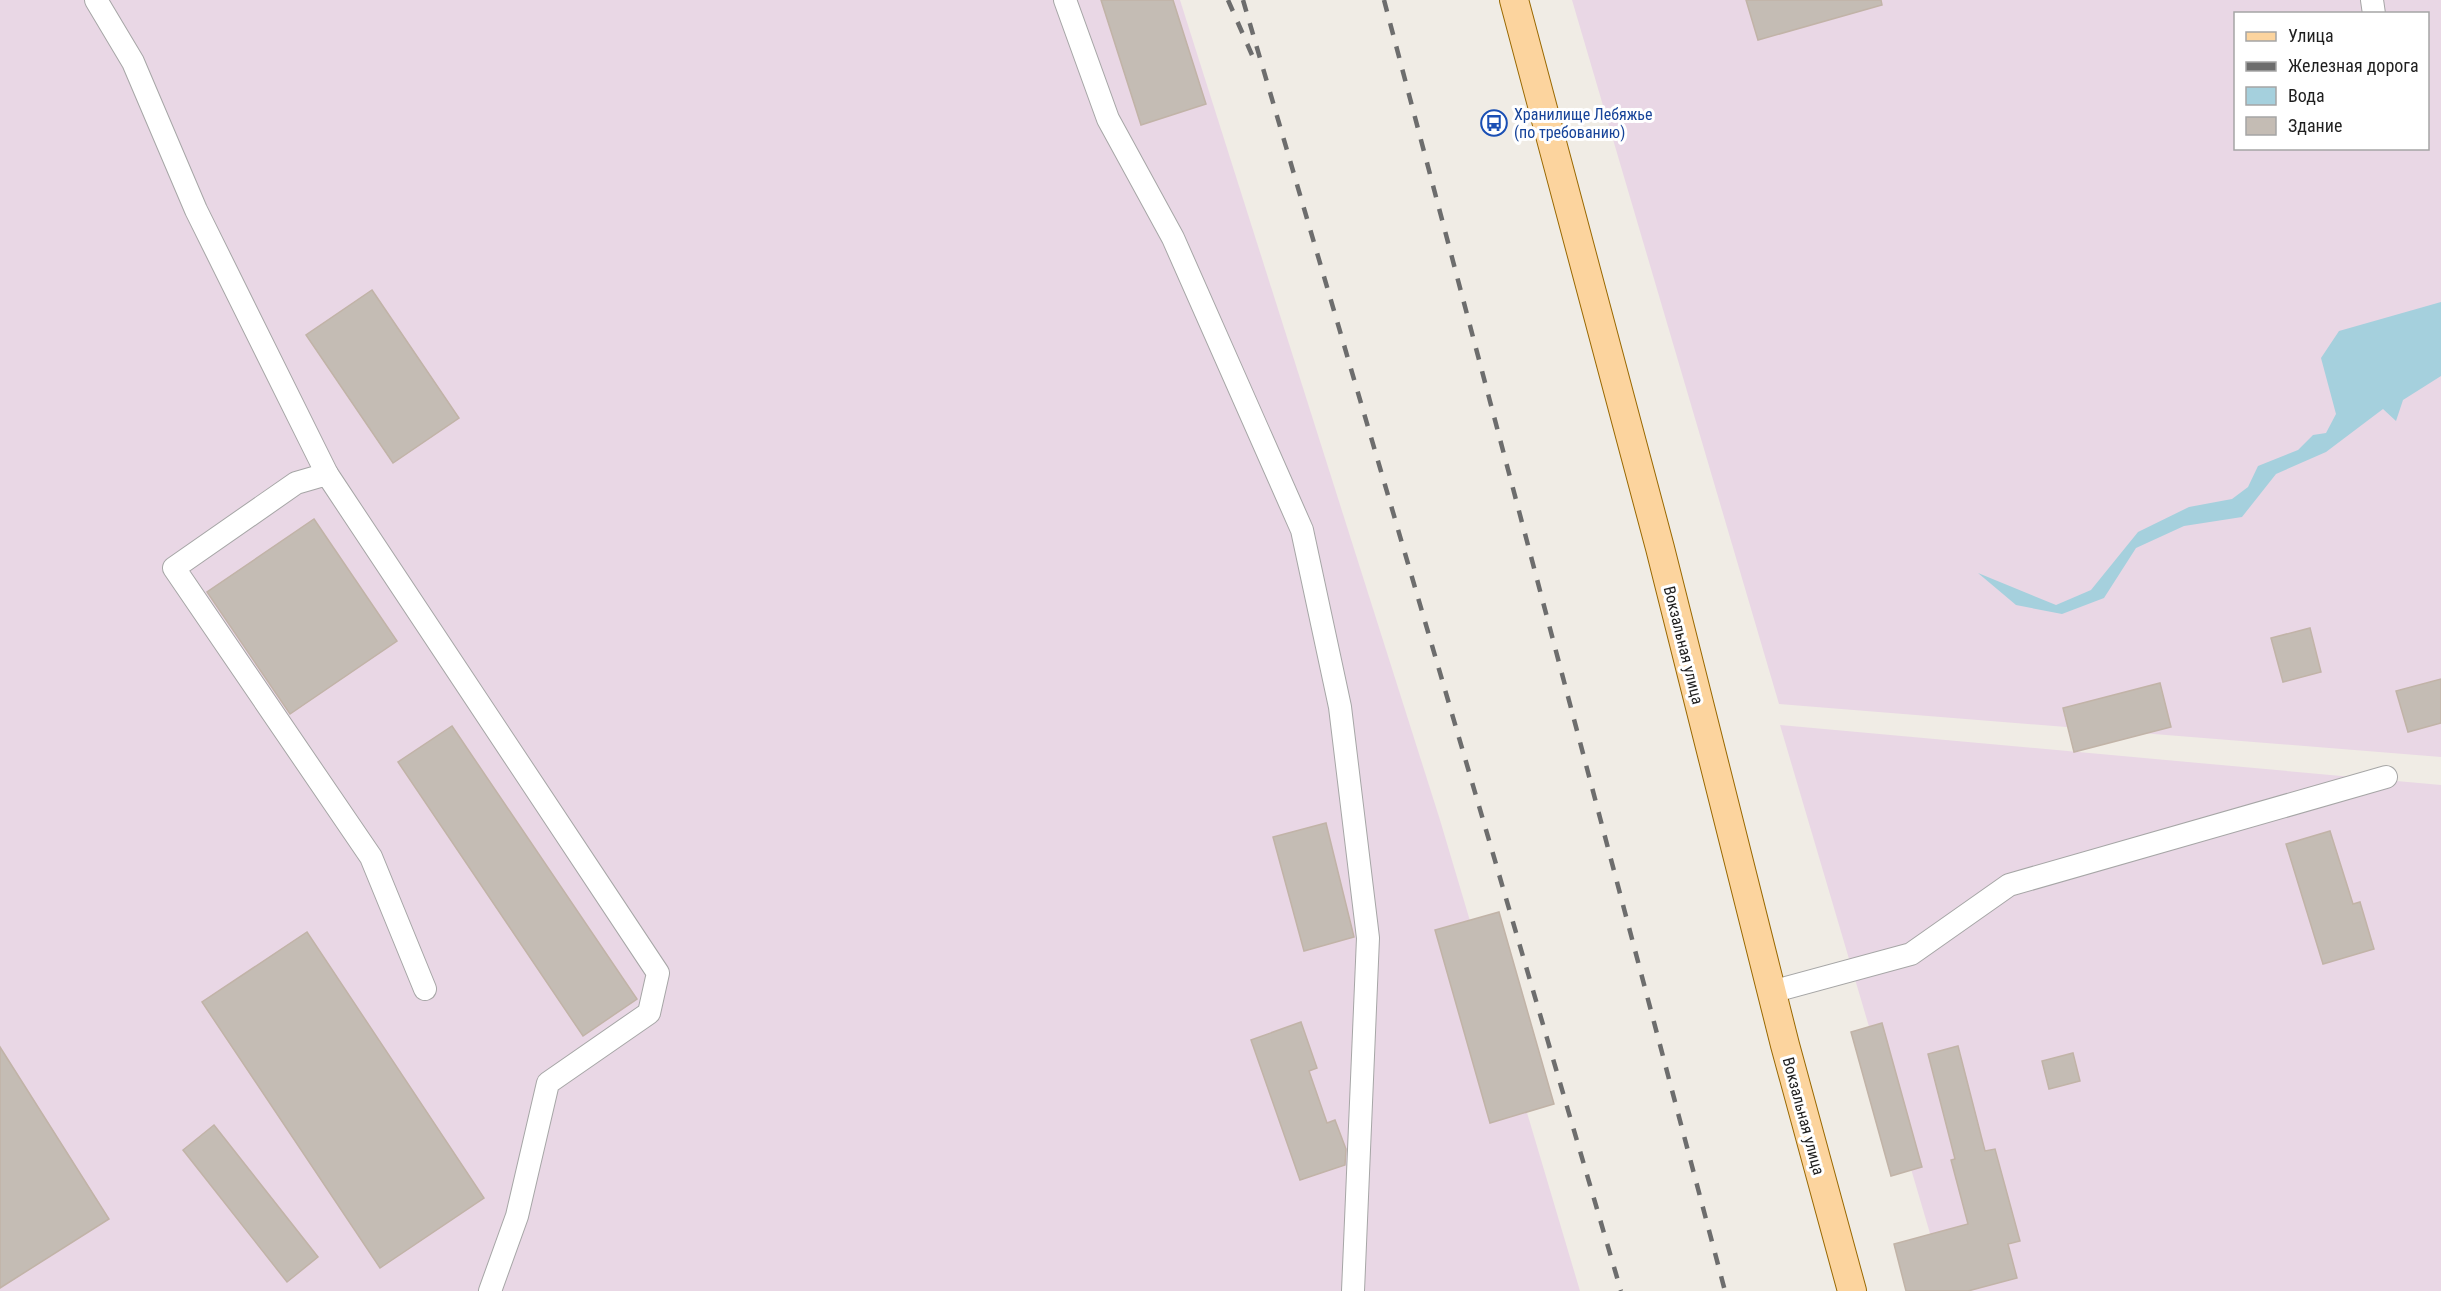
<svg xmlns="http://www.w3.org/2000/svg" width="2441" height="1291" font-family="'Roboto Condensed',sans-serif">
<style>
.industrial{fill:#e9d7e5;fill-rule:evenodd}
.water{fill:#a5d0dd}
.building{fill:#c4bcb4;stroke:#c1b3a7;stroke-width:1.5}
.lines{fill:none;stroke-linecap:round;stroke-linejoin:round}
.minor-casing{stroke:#a6a6a6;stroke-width:24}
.major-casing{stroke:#996800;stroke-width:30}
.minor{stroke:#fff;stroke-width:22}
.major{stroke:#fcd49e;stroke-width:28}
.rail{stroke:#6d6d6d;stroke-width:4.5;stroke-dasharray:12 12;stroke-linecap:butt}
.labels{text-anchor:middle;stroke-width:6;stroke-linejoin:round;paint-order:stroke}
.transit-label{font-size:16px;fill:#164399;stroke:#fff;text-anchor:start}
.street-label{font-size:16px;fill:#1f1f1f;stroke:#fff}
</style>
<rect width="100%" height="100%" fill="#f0ece5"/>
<g class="industrial">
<path d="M0,0H1180L1440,820L1580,1291H0Z"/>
<path d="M1572,0H2441V757L1779,704ZM2236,14H2428V148H2236Z"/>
<path d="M1780,725L2441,785V1291H1947Z"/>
</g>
<path class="water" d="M2441,302V376L2403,400L2396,421L2383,409L2326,452L2276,474L2242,517L2184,526L2136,548L2104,598L2062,614L2016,605L1978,573L2056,605L2091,590L2138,532L2189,507L2232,499L2248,487L2258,466L2298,450L2313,435L2326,433L2336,414L2321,358L2339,331Z"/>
<g class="building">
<path d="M1101,0H1173L1206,104L1141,125Z"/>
<path d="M1746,0H1881L1882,5L1758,40Z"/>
<path d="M372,290L459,418L393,463L306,335Z"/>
<path d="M314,519L397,641L290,714L207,592Z"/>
<path d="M2310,628L2321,672L2283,682L2271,638Z"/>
<path d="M2441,679V723L2408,732L2396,691Z"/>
<path d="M2160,683L2171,727L2074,752L2063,708Z"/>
<path d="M452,726L637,999L583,1036L398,762Z"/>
<path d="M1326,823L1354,937L1304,951L1273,837Z"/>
<path d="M2330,831L2353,904L2360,902L2374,949L2323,964L2286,844Z"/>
<path d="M1499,912L1554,1104L1490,1123L1435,930Z"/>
<path d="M307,932L484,1198L380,1268L202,1002Z"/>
<path d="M1301,1022L1317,1068L1309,1071L1327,1123L1335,1120L1346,1149L1345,1165L1300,1180L1251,1040Z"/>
<path d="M1882,1023L1922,1167L1891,1176L1851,1032Z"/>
<path d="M1958,1046L1985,1151L1995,1149L2020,1241L2008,1244L2017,1278L1968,1291H1906L1894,1244L1968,1224L1951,1160L1955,1159L1928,1054Z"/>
<path d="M0,1047L109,1219L0,1288Z"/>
<path d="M2073,1053L2080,1081L2049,1089L2042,1061Z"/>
<path d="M214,1125L318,1257L287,1282L183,1150Z"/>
</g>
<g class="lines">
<g class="minor-casing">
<g id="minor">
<path d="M96,0L133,62L196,210L327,474"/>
<path d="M1065,0L1108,119L1173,238L1302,530L1340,707L1368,938L1353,1291"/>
<path d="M2372,0L2374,14"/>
<path d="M425,989L371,857L174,568L296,483L327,474L658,973L649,1013L548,1083L517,1216L490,1291"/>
<path d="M1771,992L1911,954L2009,885L2386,777"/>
</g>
</g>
<g class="major-casing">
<path id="major" d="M1514,0L1660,548L1785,1045L1852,1291"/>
</g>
<use href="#minor" class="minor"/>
<use href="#major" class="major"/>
<g class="rail">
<path d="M1228,0L1252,55"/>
<path d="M1243,0L1621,1291"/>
<path d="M1384,0L1725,1291"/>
</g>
</g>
<defs>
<g id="bus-ring" transform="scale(1.35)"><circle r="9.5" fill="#fff" stroke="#1a4fb4" stroke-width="1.5"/><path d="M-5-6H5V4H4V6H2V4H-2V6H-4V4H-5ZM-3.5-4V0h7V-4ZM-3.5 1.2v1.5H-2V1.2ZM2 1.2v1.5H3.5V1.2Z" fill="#1a4fb4"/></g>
</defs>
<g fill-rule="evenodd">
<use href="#bus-ring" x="1494" y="123"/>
</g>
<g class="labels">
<g class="transit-label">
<text x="1514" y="120">Хранилище Лебяжье<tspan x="1514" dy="18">(по требованию)</tspan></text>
</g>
<g class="street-label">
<text transform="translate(1684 645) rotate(76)" y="6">Вокзальная улица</text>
<text transform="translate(1804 1116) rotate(75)" y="6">Вокзальная улица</text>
</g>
</g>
<rect x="2234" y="12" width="195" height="138" fill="#ffffff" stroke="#a5a5a5" stroke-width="1.5"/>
<rect x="2246" y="32" width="30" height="9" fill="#fcd49e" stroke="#a5a5a5" stroke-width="1.5"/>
<text x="2288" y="42" font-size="18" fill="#1f1f1f">Улица</text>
<rect x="2246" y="62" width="30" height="9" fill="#6d6d6d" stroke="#a5a5a5" stroke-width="1.5"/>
<text x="2288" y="72" font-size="18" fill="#1f1f1f">Железная дорога</text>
<rect x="2246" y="87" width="30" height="18" fill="#a5d0dd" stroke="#a5a5a5" stroke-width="1.5"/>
<text x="2288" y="102" font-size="18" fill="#1f1f1f">Вода</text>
<rect x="2246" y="117" width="30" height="18" fill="#c4bcb4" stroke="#a5a5a5" stroke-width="1.5"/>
<text x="2288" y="132" font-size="18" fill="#1f1f1f">Здание</text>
</svg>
